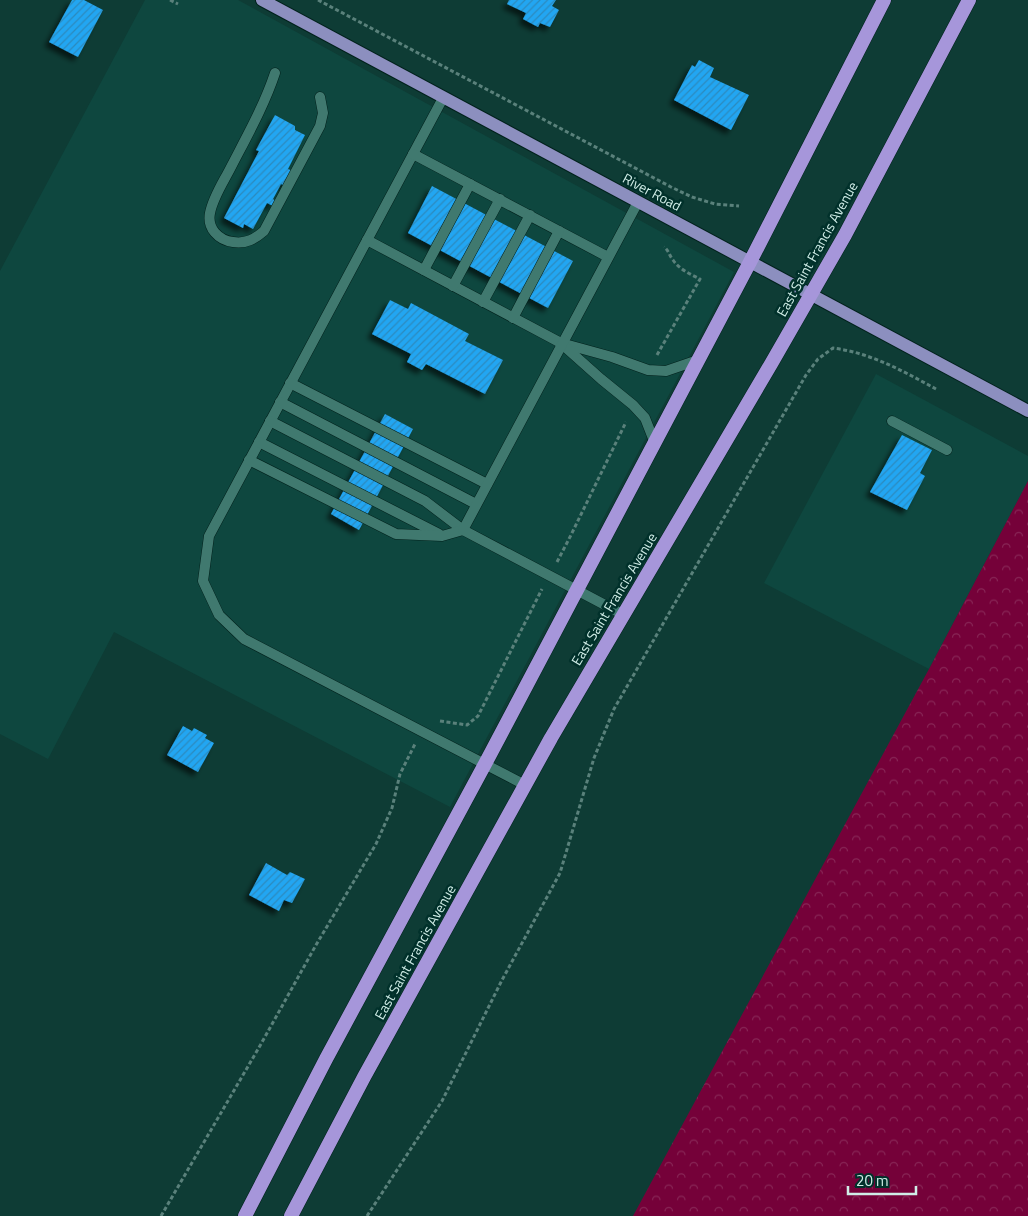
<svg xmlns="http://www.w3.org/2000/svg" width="1028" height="1216" font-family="'Titillium Web',sans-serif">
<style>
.built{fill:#0e473f}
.park{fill:url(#park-crowns)}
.building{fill:url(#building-hatch);filter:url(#shadow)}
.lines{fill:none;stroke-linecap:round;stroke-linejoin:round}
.service-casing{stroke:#02211c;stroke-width:11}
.primary-casing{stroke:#02211c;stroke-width:14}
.trunk-casing{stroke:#02211c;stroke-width:15}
.path{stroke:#5a817b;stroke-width:3;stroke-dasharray:4 2.5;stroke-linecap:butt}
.service{stroke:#40796f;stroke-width:10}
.primary{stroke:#8c8fbf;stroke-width:12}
.trunk{stroke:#a696da;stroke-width:14}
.labels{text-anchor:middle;stroke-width:5;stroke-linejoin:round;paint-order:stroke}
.street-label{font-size:14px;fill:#d0ede7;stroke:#01312b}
</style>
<defs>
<pattern id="park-crowns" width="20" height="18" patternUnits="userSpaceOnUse" patternTransform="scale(1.25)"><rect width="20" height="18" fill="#750139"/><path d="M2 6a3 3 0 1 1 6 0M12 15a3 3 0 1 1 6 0" fill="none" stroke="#882656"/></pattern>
<pattern id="building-hatch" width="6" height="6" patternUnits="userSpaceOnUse" patternTransform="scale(1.25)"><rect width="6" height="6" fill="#23a6f2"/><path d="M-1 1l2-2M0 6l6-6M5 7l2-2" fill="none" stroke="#2b8abe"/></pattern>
<filter id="shadow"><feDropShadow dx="-4.5" dy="4.5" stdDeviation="2.5" flood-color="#0009"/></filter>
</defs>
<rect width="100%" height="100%" fill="#0e3c35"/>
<g class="built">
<path d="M145,0H238L734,272L450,807L114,632L48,759L0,734V271Z"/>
<path d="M876,374L1028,456V481L929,669L764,583Z"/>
</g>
<path class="park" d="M1028,481V1216H633L929,669Z"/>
<g class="building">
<path d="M72,0H84L103,10L78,57L49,42Z"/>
<path d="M509,0H556L552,6L559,10L550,27L540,23L538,27L523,19L526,13L507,4Z"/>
<path d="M699,60L714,68L710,77L749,95L731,130L674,100L692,65L695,67Z"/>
<path d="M275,115L295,126V130L305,135L288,169L293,171L285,186L281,184L273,199L276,201L273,206L267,203L253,229L244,224L243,228L224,218L259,151L256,150Z"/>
<path d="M432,186L573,261L548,308L408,233Z"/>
<path d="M390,300L408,309L411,303L469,334L465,341L503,360L485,394L426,364L422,370L407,362L411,354L372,334Z"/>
<path d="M385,414L413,429L359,530L331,514Z"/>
<path d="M902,435L932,450L920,473L925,476L907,510L870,492Z"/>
<path d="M183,726L192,731L194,728L207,735L205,738L214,743L198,772L167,755Z"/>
<path d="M266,863L287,875L290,872L305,879L292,903L284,900L279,911L249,895Z"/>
</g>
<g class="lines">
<g class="service-casing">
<g id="service">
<path d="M275,73C264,106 247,136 231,167C224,181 213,197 210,213C207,228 218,240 233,242C246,244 255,239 264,231L320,126L323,113L320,97"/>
<path d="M443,98L209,536L203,581L219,615L244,639L525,785"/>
<path d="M413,154L608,257"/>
<path d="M367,240L561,343L612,357L648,370L666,371L698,360"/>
<path d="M424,270L470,184"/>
<path d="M453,286L500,199"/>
<path d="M483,302L530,215"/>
<path d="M513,318L559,231"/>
<path d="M564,346L601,379L633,405L645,418L654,441"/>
<path d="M290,383L487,484"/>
<path d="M280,402L476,504"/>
<path d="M270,421L425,501L463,530"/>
<path d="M892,421L947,450"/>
<path d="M259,442L439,534"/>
<path d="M249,460L396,534L442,536L463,530"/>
<path d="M624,615L463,530L638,202"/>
</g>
</g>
<g class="primary-casing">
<path id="primary" d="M262,0L1028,411"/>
</g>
<g class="trunk-casing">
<g id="trunk">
<path d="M245,1216L326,1059L485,764L750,262L884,0"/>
<path d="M291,1216L364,1077L551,738L771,364L845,235L969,0"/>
</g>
</g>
<g class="path">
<path d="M170,0L178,4"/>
<path d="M318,0L671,187L692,197L715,204L739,206"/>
<path d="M657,355L700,279C690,274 679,269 673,260C669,255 669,251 664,247"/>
<path d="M557,562L571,535L626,422"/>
<path d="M440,721L467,725L478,716L542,589"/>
<path d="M161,1216L261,1044L316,945L376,844L392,808L400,774L415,744"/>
<path d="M367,1216L442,1101L502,980L560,873L594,758L614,709L806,375L818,359L833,348C871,353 903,371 936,389"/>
</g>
<use href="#service" class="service"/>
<use href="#primary" class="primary"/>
<use href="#trunk" class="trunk"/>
</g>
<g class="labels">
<g class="street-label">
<text transform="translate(652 192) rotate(28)" y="5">River Road</text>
<text transform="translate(817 249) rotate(-61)" y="5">East Saint Francis Avenue</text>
<text transform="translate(614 599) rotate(-59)" y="5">East Saint Francis Avenue</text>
<text transform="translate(415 952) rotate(-61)" y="5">East Saint Francis Avenue</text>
</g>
</g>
<path d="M848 1186v8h68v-8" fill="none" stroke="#d0ede7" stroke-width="2.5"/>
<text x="856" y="1186" font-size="15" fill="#d0ede7" stroke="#01312b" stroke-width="4" paint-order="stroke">20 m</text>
</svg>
